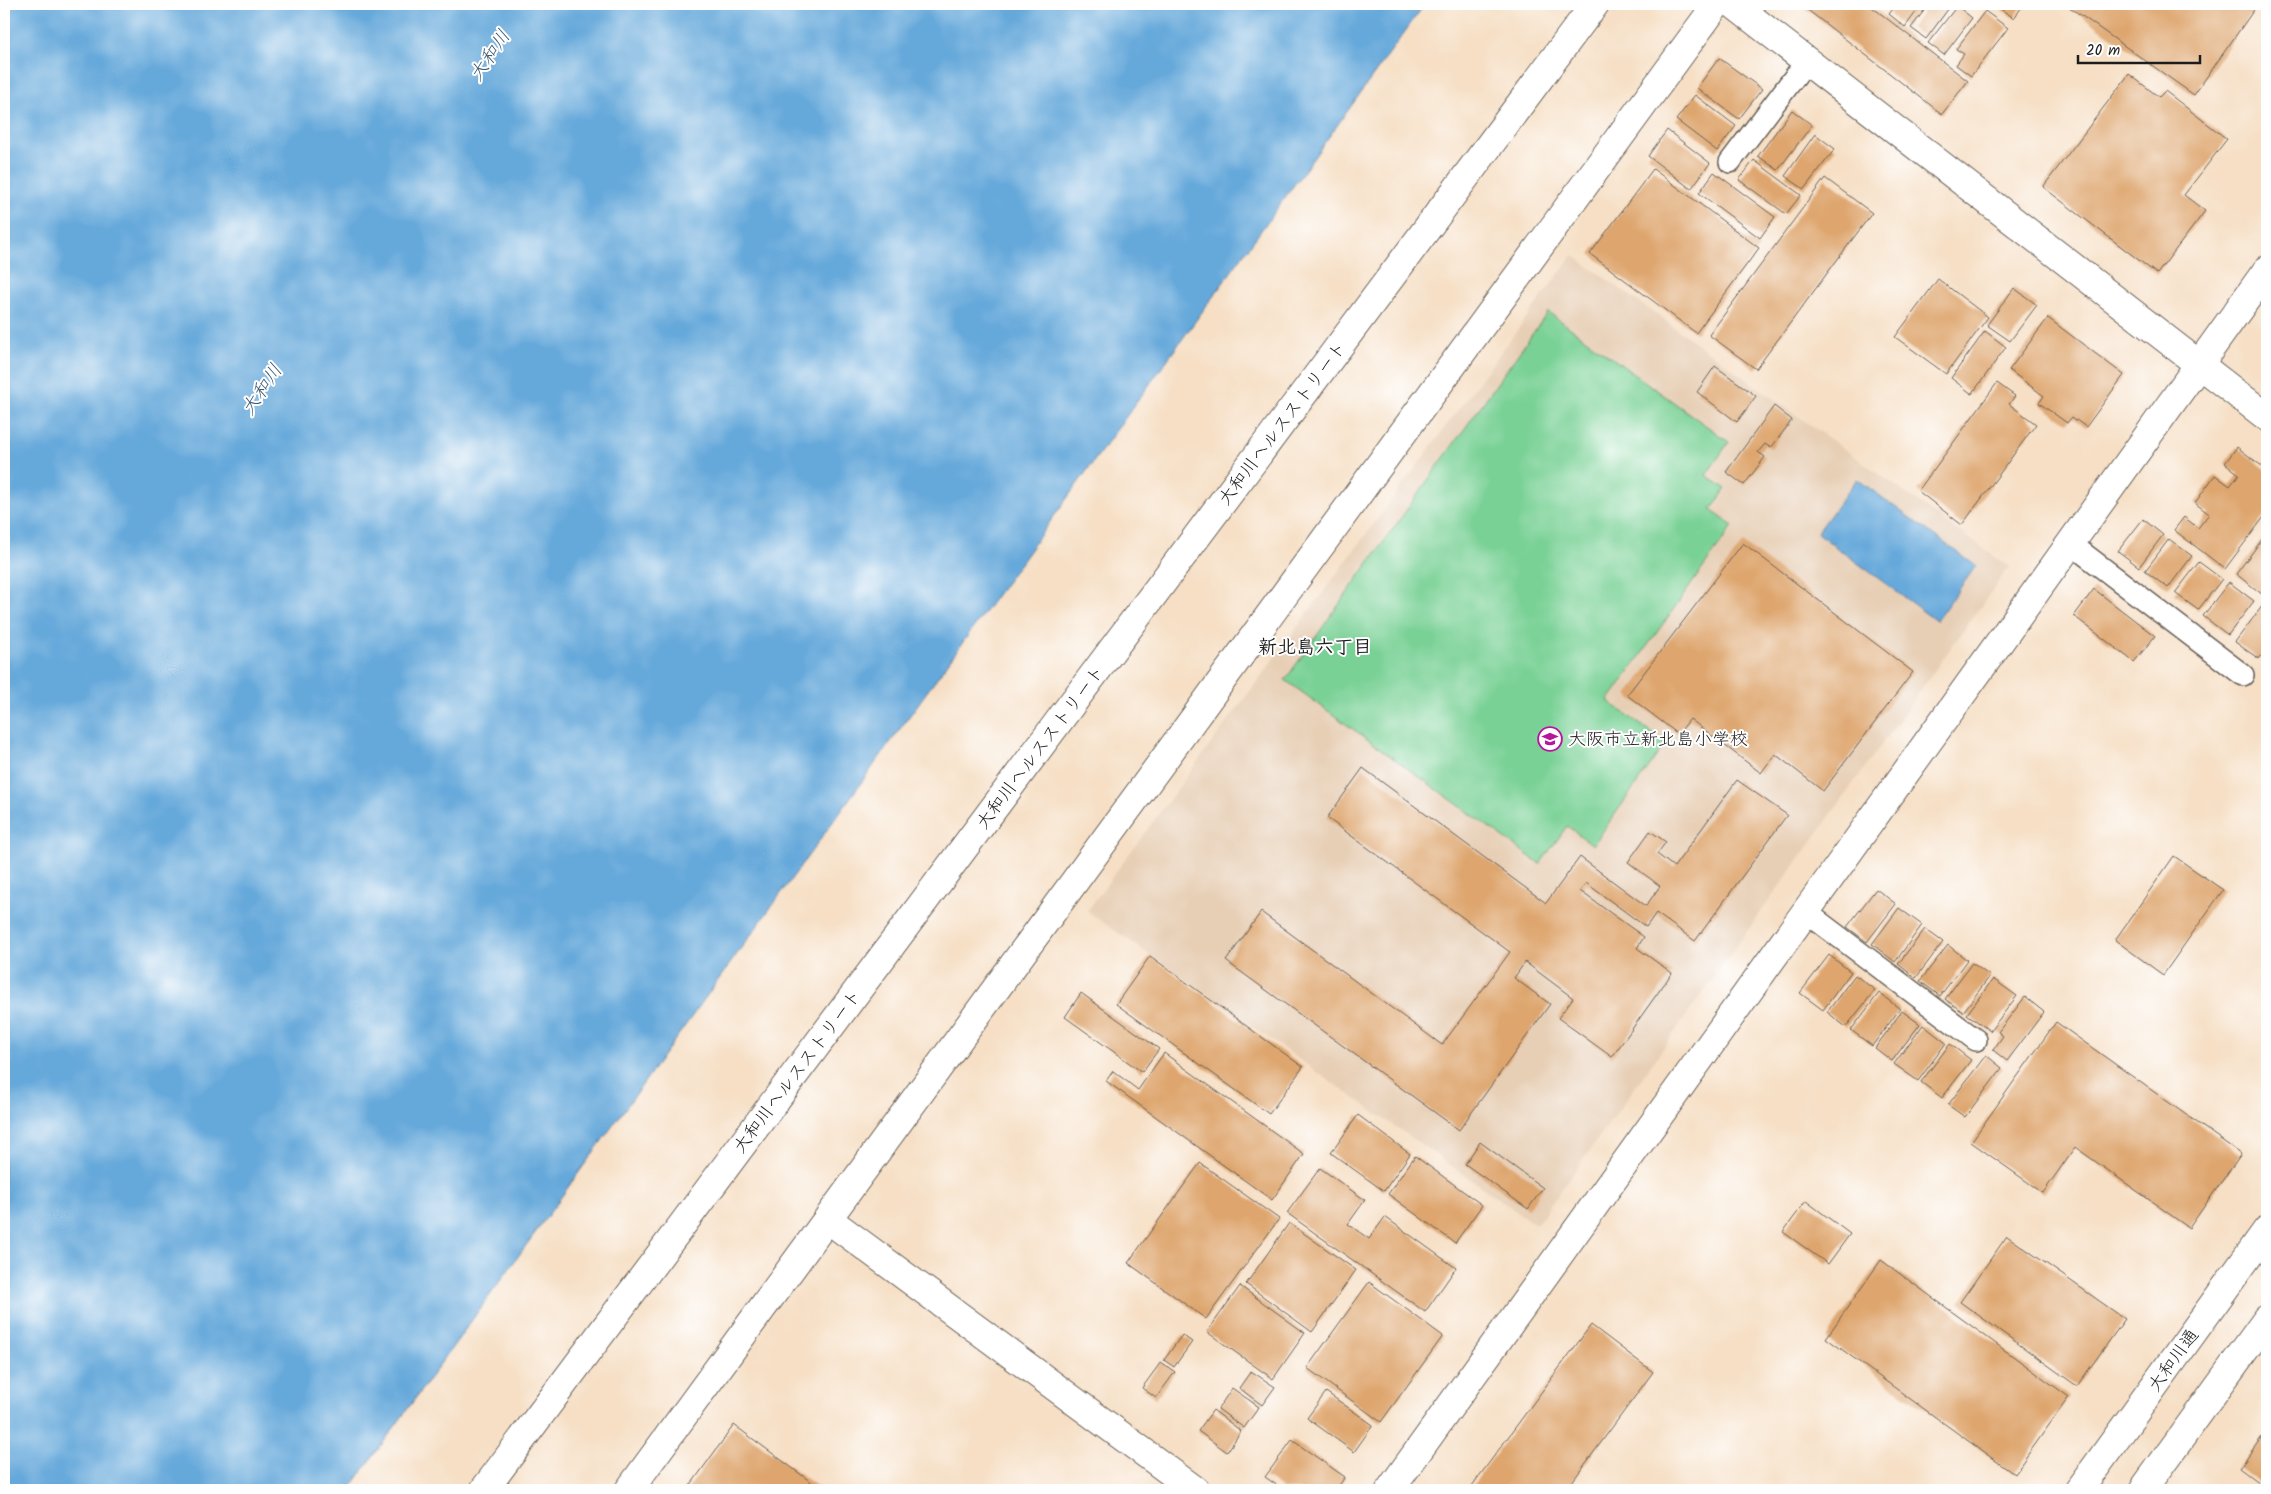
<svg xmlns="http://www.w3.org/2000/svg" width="2271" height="1494" font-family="Kalam,'Klee One',sans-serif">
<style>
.built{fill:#e7cfb5}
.green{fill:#7ad196;stroke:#4b7659}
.water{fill:#65a8da;stroke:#40627b}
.building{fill:#dea66e}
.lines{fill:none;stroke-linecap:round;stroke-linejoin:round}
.service-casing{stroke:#686057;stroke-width:24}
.pedestrian-casing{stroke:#686057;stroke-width:30}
.minor-casing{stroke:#686057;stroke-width:30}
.tertiary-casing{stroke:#686057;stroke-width:30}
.service{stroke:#fff;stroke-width:21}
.pedestrian{stroke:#fff;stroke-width:28}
.minor{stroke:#fff;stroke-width:28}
.tertiary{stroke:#fff;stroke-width:28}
.labels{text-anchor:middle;stroke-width:4;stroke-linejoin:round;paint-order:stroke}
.street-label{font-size:18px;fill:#1c1c1c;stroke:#fff}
.poi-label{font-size:18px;fill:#1c1c1c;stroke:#fff;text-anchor:start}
.water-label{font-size:19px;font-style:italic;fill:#3d5b71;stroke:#fff}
.neighbourhood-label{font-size:19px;font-weight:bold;fill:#1c1c1c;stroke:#fff}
</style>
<rect width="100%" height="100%" fill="#fff"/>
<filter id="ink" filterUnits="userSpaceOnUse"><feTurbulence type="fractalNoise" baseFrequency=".02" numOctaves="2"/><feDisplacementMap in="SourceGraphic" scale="10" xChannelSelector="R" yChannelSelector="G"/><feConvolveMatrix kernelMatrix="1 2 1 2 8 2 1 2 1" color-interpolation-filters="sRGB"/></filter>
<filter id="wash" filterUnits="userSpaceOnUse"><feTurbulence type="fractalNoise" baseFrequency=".0096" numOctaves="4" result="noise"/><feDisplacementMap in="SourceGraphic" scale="20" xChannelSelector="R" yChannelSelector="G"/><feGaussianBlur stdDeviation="1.12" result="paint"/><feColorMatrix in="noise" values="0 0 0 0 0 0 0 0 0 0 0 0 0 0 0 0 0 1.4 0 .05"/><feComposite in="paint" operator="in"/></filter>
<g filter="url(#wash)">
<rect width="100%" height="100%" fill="#f6dfc5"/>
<path class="built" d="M1573,255L2009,567L1536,1225L1087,911Z"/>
<path class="green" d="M1548,312L1729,442L1706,475L1726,489L1711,510L1733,526L1608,701L1666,743L1593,845L1567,826L1540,864L1285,680Z"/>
<g class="water">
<path d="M4,4H1425L349,1490H4Z"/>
<path d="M1857,479L1976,566L1936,621L1817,533Z"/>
</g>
<g id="blocks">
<g class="building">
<path d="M1800,4H1868L1968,81L1942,114Z"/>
<path d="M1897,4H1922L1905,27L1889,14Z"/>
<path d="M1929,4H1952L1926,39L1911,28Z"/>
<path d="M1993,4H2024L2014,18Z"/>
<path d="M2065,4H2258L2194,95Z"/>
<path d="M1957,6L1972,18L1944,55L1928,43Z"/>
<path d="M1985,11L2008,28L1971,76L1956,65L1964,54L1956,49Z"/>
<path d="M1719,58L1762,89L1739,119L1697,88Z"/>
<path d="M2129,74L2159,97L2165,91L2227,139L2184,195L2205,211L2157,274L2043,187Z"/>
<path d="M1695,95L1736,126L1717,151L1676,120Z"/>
<path d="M1792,110L1812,125L1778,170L1758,156Z"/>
<path d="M1667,130L1710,163L1691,189L1648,156Z"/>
<path d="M1815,134L1835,149L1804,189L1785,176Z"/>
<path d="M1754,160L1801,195L1786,214L1739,180Z"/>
<path d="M1653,169L1759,248L1696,333L1590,254Z"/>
<path d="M1714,172L1775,217L1760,238L1699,193Z"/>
<path d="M1825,178L1872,213L1756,369L1709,335Z"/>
<path d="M1938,279L1988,317L1946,374L1895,337Z"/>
<path d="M2014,288L2037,305L2010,341L1987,325Z"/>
<path d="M2048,318L2124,375L2086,427L2072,417L2067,423L2039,403L2044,396L2009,370Z"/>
<path d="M1985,331L2006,347L1972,394L1951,378Z"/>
<path d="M1715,366L1756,396L1737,422L1697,392Z"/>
<path d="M1997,383L2015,396L2009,404L2036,424L1962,525L1918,491Z"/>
<path d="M1774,406L1792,420L1771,448L1765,444L1758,452L1765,457L1744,485L1726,472Z"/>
<path d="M2237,447L2267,470V513L2225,569L2174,530L2184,517L2198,528L2209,514L2195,503L2215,475L2230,486L2239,474L2225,463Z"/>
<path d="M2143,519L2163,535L2139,567L2118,551Z"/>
<path d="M2267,533V598L2236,574Z"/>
<path d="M2169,539L2192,556L2168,588L2145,571Z"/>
<path d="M1743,543L1913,672L1823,791L1775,754L1761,773L1690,719L1678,734L1627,695Z"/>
<path d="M2199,562L2222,579L2198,610L2175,593Z"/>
<path d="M2229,582L2254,601L2228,635L2203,616Z"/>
<path d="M2094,589L2155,636L2134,662L2074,616Z"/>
<path d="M2263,605L2267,608V648L2259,659L2235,642Z"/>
<path d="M1363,768L1546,903L1580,857L1646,906L1660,886L1628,862L1650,831L1666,842L1657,854L1674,867L1737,780L1787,815L1695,941L1656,913L1646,927L1586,883L1580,891L1644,937L1637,948L1672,973L1612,1057L1558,1018L1573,998L1525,962L1514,978L1550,1004L1459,1130L1226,961L1261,912L1442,1045L1510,952L1327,818Z"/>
<path d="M2174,856L2223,890L2163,975L2115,940Z"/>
<path d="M1876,889L1896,904L1867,942L1847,927Z"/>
<path d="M1899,908L1922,925L1895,962L1872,944Z"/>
<path d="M1925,929L1943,942L1916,978L1898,964Z"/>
<path d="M1948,945L1967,960L1940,996L1920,981Z"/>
<path d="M1829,955L1851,972L1823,1010L1800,993Z"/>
<path d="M1150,956L1303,1067L1269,1114L1116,1004Z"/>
<path d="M1972,963L1990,976L1963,1012L1945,999Z"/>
<path d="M1855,975L1875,990L1846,1027L1827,1012Z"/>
<path d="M1993,979L2017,996L1990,1031L1967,1014Z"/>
<path d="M1081,993L1159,1049L1142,1072L1065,1017Z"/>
<path d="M1879,993L1900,1009L1872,1046L1851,1030Z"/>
<path d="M2025,997L2044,1012L2007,1061L1993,1050L2003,1036L1998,1032Z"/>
<path d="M1902,1011L1920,1024L1892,1061L1875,1048Z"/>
<path d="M2056,1022L2241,1154L2189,1228L2075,1147L2043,1193L1971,1142Z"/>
<path d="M1923,1025L1946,1043L1918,1081L1894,1064Z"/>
<path d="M1950,1044L1971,1060L1942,1098L1921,1082Z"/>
<path d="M1164,1053L1304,1154L1272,1200L1106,1081L1113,1071L1138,1090Z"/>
<path d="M1986,1055L2002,1068L1965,1117L1948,1105Z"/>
<path d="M1358,1115L1410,1154L1384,1191L1331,1153Z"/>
<path d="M1480,1142L1543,1188L1528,1209L1465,1164Z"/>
<path d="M1415,1156L1482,1205L1455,1243L1388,1194Z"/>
<path d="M1200,1163L1279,1219L1206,1319L1128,1263Z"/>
<path d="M1320,1168L1365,1200L1348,1224L1369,1239L1385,1217L1456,1268L1425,1312L1287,1213Z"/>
<path d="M1806,1201L1850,1234L1828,1264L1783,1232Z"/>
<path d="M1289,1223L1356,1270L1312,1332L1246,1284Z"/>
<path d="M2007,1236L2125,1319L2077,1386L1960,1302Z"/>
<path d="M1881,1260L2069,1397L2014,1474L1826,1338Z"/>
<path d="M1369,1282L1443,1336L1381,1422L1307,1368Z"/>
<path d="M1240,1286L1305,1333L1273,1379L1207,1332Z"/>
<path d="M1591,1325L1653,1372L1566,1490H1469Z"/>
<path d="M1182,1335L1192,1342L1174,1367L1164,1360Z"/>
<path d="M1161,1362L1175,1372L1156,1398L1142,1388Z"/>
<path d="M1251,1371L1275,1387L1262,1405L1239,1388Z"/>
<path d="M1232,1388L1259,1407L1244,1428L1218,1409Z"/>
<path d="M1326,1392L1373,1425L1354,1452L1307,1418Z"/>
<path d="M1213,1410L1241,1431L1227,1452L1198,1431Z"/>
<path d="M734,1425L822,1490H687Z"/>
<path d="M2262,1437L2267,1440V1489L2239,1468Z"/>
<path d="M1292,1440L1345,1477L1336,1490H1284L1265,1477Z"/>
<path d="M2240,1485L2247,1490H2236Z"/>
</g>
</g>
</g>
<g filter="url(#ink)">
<use href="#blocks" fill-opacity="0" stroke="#686057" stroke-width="1"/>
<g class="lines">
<g class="service-casing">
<g id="service">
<path d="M1730,162L1806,62"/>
<path d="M2071,544L2243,675"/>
<path d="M1806,912L1976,1040"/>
</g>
</g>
<g class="pedestrian-casing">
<path id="pedestrian" d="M484,1490L1595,4"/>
</g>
<g class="minor-casing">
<path id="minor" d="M629,1490L1717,4"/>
</g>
<g class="tertiary-casing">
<g id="tertiary">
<path d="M1733,4L2267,417"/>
<path d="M829,1220L1195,1490"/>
<path d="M1390,1490L2267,270"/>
<path d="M2079,1490L2267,1230"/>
<path d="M2143,1490L2267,1319"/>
</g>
</g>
<use href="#service" class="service"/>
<use href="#pedestrian" class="pedestrian"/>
<use href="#minor" class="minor"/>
<use href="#tertiary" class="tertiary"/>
</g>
</g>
<defs>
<g id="school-ring" transform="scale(1.25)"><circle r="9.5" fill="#fff" stroke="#b5179e" stroke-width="1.5"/><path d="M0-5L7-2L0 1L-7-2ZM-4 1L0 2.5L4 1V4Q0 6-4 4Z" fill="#b5179e"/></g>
</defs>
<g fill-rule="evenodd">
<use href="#school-ring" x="1550" y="739"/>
</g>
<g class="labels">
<g class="street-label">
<text transform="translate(1282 423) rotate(-53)" y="6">大和川ヘルスストリート</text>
<text transform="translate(1040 747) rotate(-53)" y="6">大和川ヘルスストリート</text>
<text transform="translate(797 1071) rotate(-53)" y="6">大和川ヘルスストリート</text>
<text transform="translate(2173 1360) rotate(-54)" y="6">大和川通</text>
</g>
<g class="poi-label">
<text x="1568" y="745">大阪市立新北島小学校</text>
</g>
<g class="water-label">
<text transform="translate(489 55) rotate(-56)" y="7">大和川</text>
<text transform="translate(261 389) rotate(-56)" y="7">大和川</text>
</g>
<g class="neighbourhood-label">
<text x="1315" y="653">新北島六丁目</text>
</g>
</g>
<rect width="2271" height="1494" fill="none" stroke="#fff" stroke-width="20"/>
<path d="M2078 55v8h122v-8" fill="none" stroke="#1c1c1c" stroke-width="2.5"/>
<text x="2086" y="55" font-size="15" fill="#1c1c1c" stroke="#ffffff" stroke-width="4" paint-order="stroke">20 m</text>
</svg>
